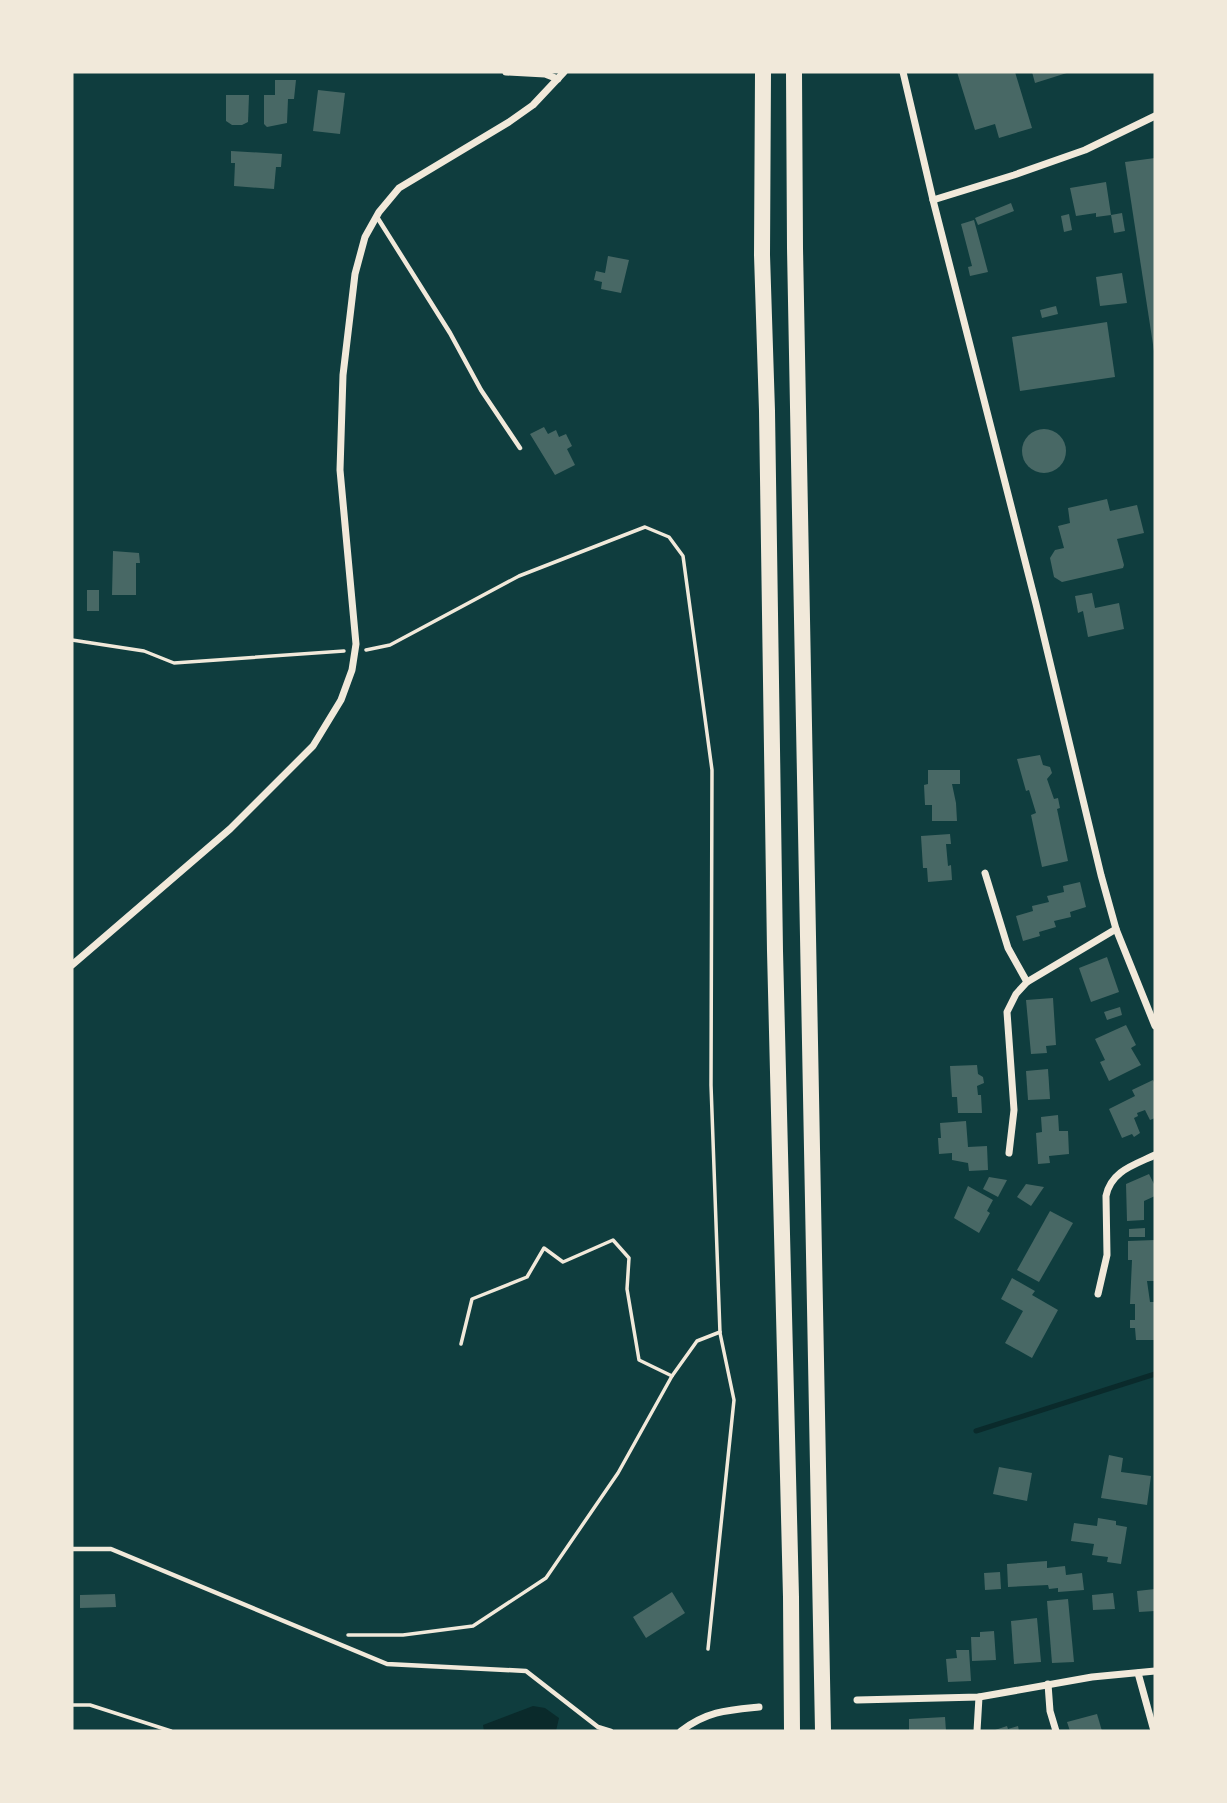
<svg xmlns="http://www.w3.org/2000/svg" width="1227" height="1803" font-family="Arial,sans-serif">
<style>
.water{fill:#0a2a2b}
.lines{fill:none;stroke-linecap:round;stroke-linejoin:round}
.stream{stroke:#0a2a2b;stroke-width:5}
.building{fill:#486865}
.path{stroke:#f1e9da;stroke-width:3.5}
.service{stroke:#f1e9da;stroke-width:4.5}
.minor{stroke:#f1e9da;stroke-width:7}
.motorway{stroke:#f1e9da;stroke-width:16}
</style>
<rect width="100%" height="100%" fill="#0f3d3e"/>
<path class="water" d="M533,1706L545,1708L559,1718L556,1731H484L483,1725Z"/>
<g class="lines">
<path class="stream" d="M976,1431L1155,1374"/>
</g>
<g class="building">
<path d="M957,72H1015L1032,128L999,138L995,124L975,130Z"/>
<path d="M1032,72H1070L1035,83Z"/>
<path d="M275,80H296L294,99H288L287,123L267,127L264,124V95H275Z"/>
<path d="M318,90L345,93L340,134L313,131Z"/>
<path d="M226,95H249L248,122L242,125H232L226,121Z"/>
<path d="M231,151L282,154L281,167H276L274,189L234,186L235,163H231Z"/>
<path d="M1155,158V351H1154L1125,162Z"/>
<path d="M1106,182L1111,215L1096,217V213L1076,216L1070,188Z"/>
<path d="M1011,203L1014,211L978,225L975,218Z"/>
<path d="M1122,213L1125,231L1114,233L1111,215Z"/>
<path d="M1069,214L1072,230L1064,232L1061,216Z"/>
<path d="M974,220L988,272L970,276L968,267L972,266L961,224Z"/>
<path d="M608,256L629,260L621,293L601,289L602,282L594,280L596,271L605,273Z"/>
<path d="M1122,273L1127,303L1100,306L1096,277Z"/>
<path d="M1056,306L1058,314L1042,318L1040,310Z"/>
<path d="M1107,322L1115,377L1020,391L1012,337Z"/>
<path d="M544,427L548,434L556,430L559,437L566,434L572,446L567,449L575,465L555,475L530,434Z"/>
<circle cx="1044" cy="451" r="22"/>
<path d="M1107,499L1110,511L1137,505L1144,533L1117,539L1124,565L1123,568L1062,582L1054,577L1050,558L1055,550L1064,548L1058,526L1070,523L1068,508Z"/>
<path d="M113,551L139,553L140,563H136V595H112Z"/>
<rect x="87" y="590" width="12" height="21"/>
<path d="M1092,593L1095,608L1119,603L1124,629L1088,637L1083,611L1078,613L1075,596Z"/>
<path d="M1040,755L1043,765L1050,767L1052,773L1047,779L1054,799L1058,798L1060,808L1057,809L1068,861L1042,867L1031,815L1036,813L1029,790L1026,791L1017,759Z"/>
<path d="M928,770H960V784H952L956,803L957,821H932V805H925L924,785L928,784Z"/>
<path d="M950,834L951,844H946L948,866L951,865L952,880L928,882L927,868H923L921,836Z"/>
<path d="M1080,882L1086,907L1070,912L1071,917L1054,921L1056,927L1039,932L1040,936L1023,941L1016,916L1033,911L1032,906L1049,902L1047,896L1064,892L1063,886Z"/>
<path d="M1107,957L1119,992L1091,1002L1079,968Z"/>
<path d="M1053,998L1056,1045L1046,1046L1047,1053L1031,1054L1026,1000Z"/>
<path d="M1120,1007L1122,1015L1107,1020L1104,1012Z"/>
<path d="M1126,1025L1136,1045L1131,1048L1141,1065L1109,1081L1100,1062L1105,1060L1095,1039Z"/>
<path d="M977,1065L978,1074L983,1077L984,1083L977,1086L978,1095H981L982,1113H958L957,1097H952L950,1066Z"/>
<path d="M1048,1069L1050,1099L1028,1100L1026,1071Z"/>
<path d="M1153,1080L1155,1084V1118L1150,1120L1145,1110L1137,1113L1138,1116L1134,1118L1140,1133L1134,1137L1132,1134L1122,1138L1109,1109L1135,1096L1132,1090Z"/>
<path d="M1058,1115L1059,1131H1068L1069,1154L1049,1156L1050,1163L1038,1164L1036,1133L1042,1132L1041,1117Z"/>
<path d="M966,1121L968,1147L987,1146L988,1170L969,1171L968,1163L952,1160V1153L939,1154L938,1138H941L940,1123Z"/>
<path d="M1149,1174L1155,1186V1196L1144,1201V1220L1127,1221L1126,1184Z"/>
<path d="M989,1177L1007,1180L998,1197L983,1189Z"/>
<path d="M1026,1184L1044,1187L1031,1206L1017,1197Z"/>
<path d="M968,1186L993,1200L987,1211L990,1213L979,1233L954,1218Z"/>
<path d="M1050,1211L1073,1223L1039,1282L1017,1270Z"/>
<path d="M1145,1228V1237H1129V1229Z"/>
<path d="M1155,1240V1281H1147L1150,1302H1155V1340H1136L1135,1328H1130V1320H1135V1304H1130L1132,1260H1128V1241Z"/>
<path d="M1012,1278L1035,1291L1032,1295L1058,1310L1032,1358L1005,1343L1023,1311L1001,1299Z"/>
<path d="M1109,1455L1123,1458L1121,1472L1151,1476L1147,1505L1101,1498Z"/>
<path d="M999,1467L1032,1473L1027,1501L993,1494Z"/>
<path d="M1098,1518L1116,1521V1525L1127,1527L1121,1564L1107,1562L1108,1557L1092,1555L1094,1544L1071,1541L1074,1523L1097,1526Z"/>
<path d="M1047,1561V1568L1065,1566L1066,1575L1082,1573L1084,1590L1058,1592V1588L1049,1589L1048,1585L1008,1587L1007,1564Z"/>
<path d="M1000,1572L1001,1589L985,1590L984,1573Z"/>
<path d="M1155,1589V1611L1139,1612L1137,1591Z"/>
<path d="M672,1592L685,1613L646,1638L633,1617Z"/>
<path d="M1113,1593L1115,1609L1093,1610L1092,1595Z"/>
<path d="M115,1594L116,1607L80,1608V1595Z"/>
<path d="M1068,1599L1074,1662L1052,1663L1047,1601Z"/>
<path d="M1037,1618L1041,1662L1014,1664L1011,1621Z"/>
<path d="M994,1631L996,1660L972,1661L971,1637H980V1632Z"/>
<path d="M956,1650H969L971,1681L948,1682L946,1659L957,1658Z"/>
<path d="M1097,1714L1102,1731H1070L1067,1722Z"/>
<path d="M945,1717L946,1731H909V1719Z"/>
<path d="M1007,1726L1008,1729L1018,1726L1019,1731H992Z"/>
</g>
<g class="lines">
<g class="path">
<path d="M72,640L144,651L174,663L344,651"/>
<path d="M366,650L390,645L519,576L645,527L669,537L683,556L712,770L711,1085L720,1333L734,1400L708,1649"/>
<path d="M461,1344L472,1299L527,1277L544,1248L563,1262L613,1240L629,1258L627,1289L639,1360L672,1376"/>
<path d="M348,1635H403L473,1626L546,1578L618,1473L672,1376L697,1341L720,1332"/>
<path d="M72,1705H90L171,1731"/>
</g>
<g class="service">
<path d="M377,217L450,333L481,390L520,448"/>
<path d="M72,1549H111L387,1664L526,1671L598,1727L611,1731"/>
</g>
<g class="minor">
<path d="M506,72L545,74L558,79"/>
<path d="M903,72L933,200L1036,604L1101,875L1116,929L1155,1026"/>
<path d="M933,200L1014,175L1085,150L1155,116"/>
<path d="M985,873L1008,948L1027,982"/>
<path d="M72,965L230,829L313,746L341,700L352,670L356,644L340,470L343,375L355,274L365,237L379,212L399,188L509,122L533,105L564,72"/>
<path d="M1009,1153L1014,1110L1007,1012L1016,994L1027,982L1116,929"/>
<path d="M1098,1294L1107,1255L1106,1196C1111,1171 1134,1165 1155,1155"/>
<path d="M1138,1673L1154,1731"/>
<path d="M1048,1684L1050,1711L1056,1731"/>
<path d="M857,1700L979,1697L1092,1677L1155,1671"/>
<path d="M681,1731C707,1711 728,1710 759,1707"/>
<path d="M977,1731L979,1697"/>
</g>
<g class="motorway">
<path d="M763,72L762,255L767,411L775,951L791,1597L792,1731"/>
<path d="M794,72L795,248L823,1731"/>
</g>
</g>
<rect width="1227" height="1803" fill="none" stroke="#f1e9da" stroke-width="147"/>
</svg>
